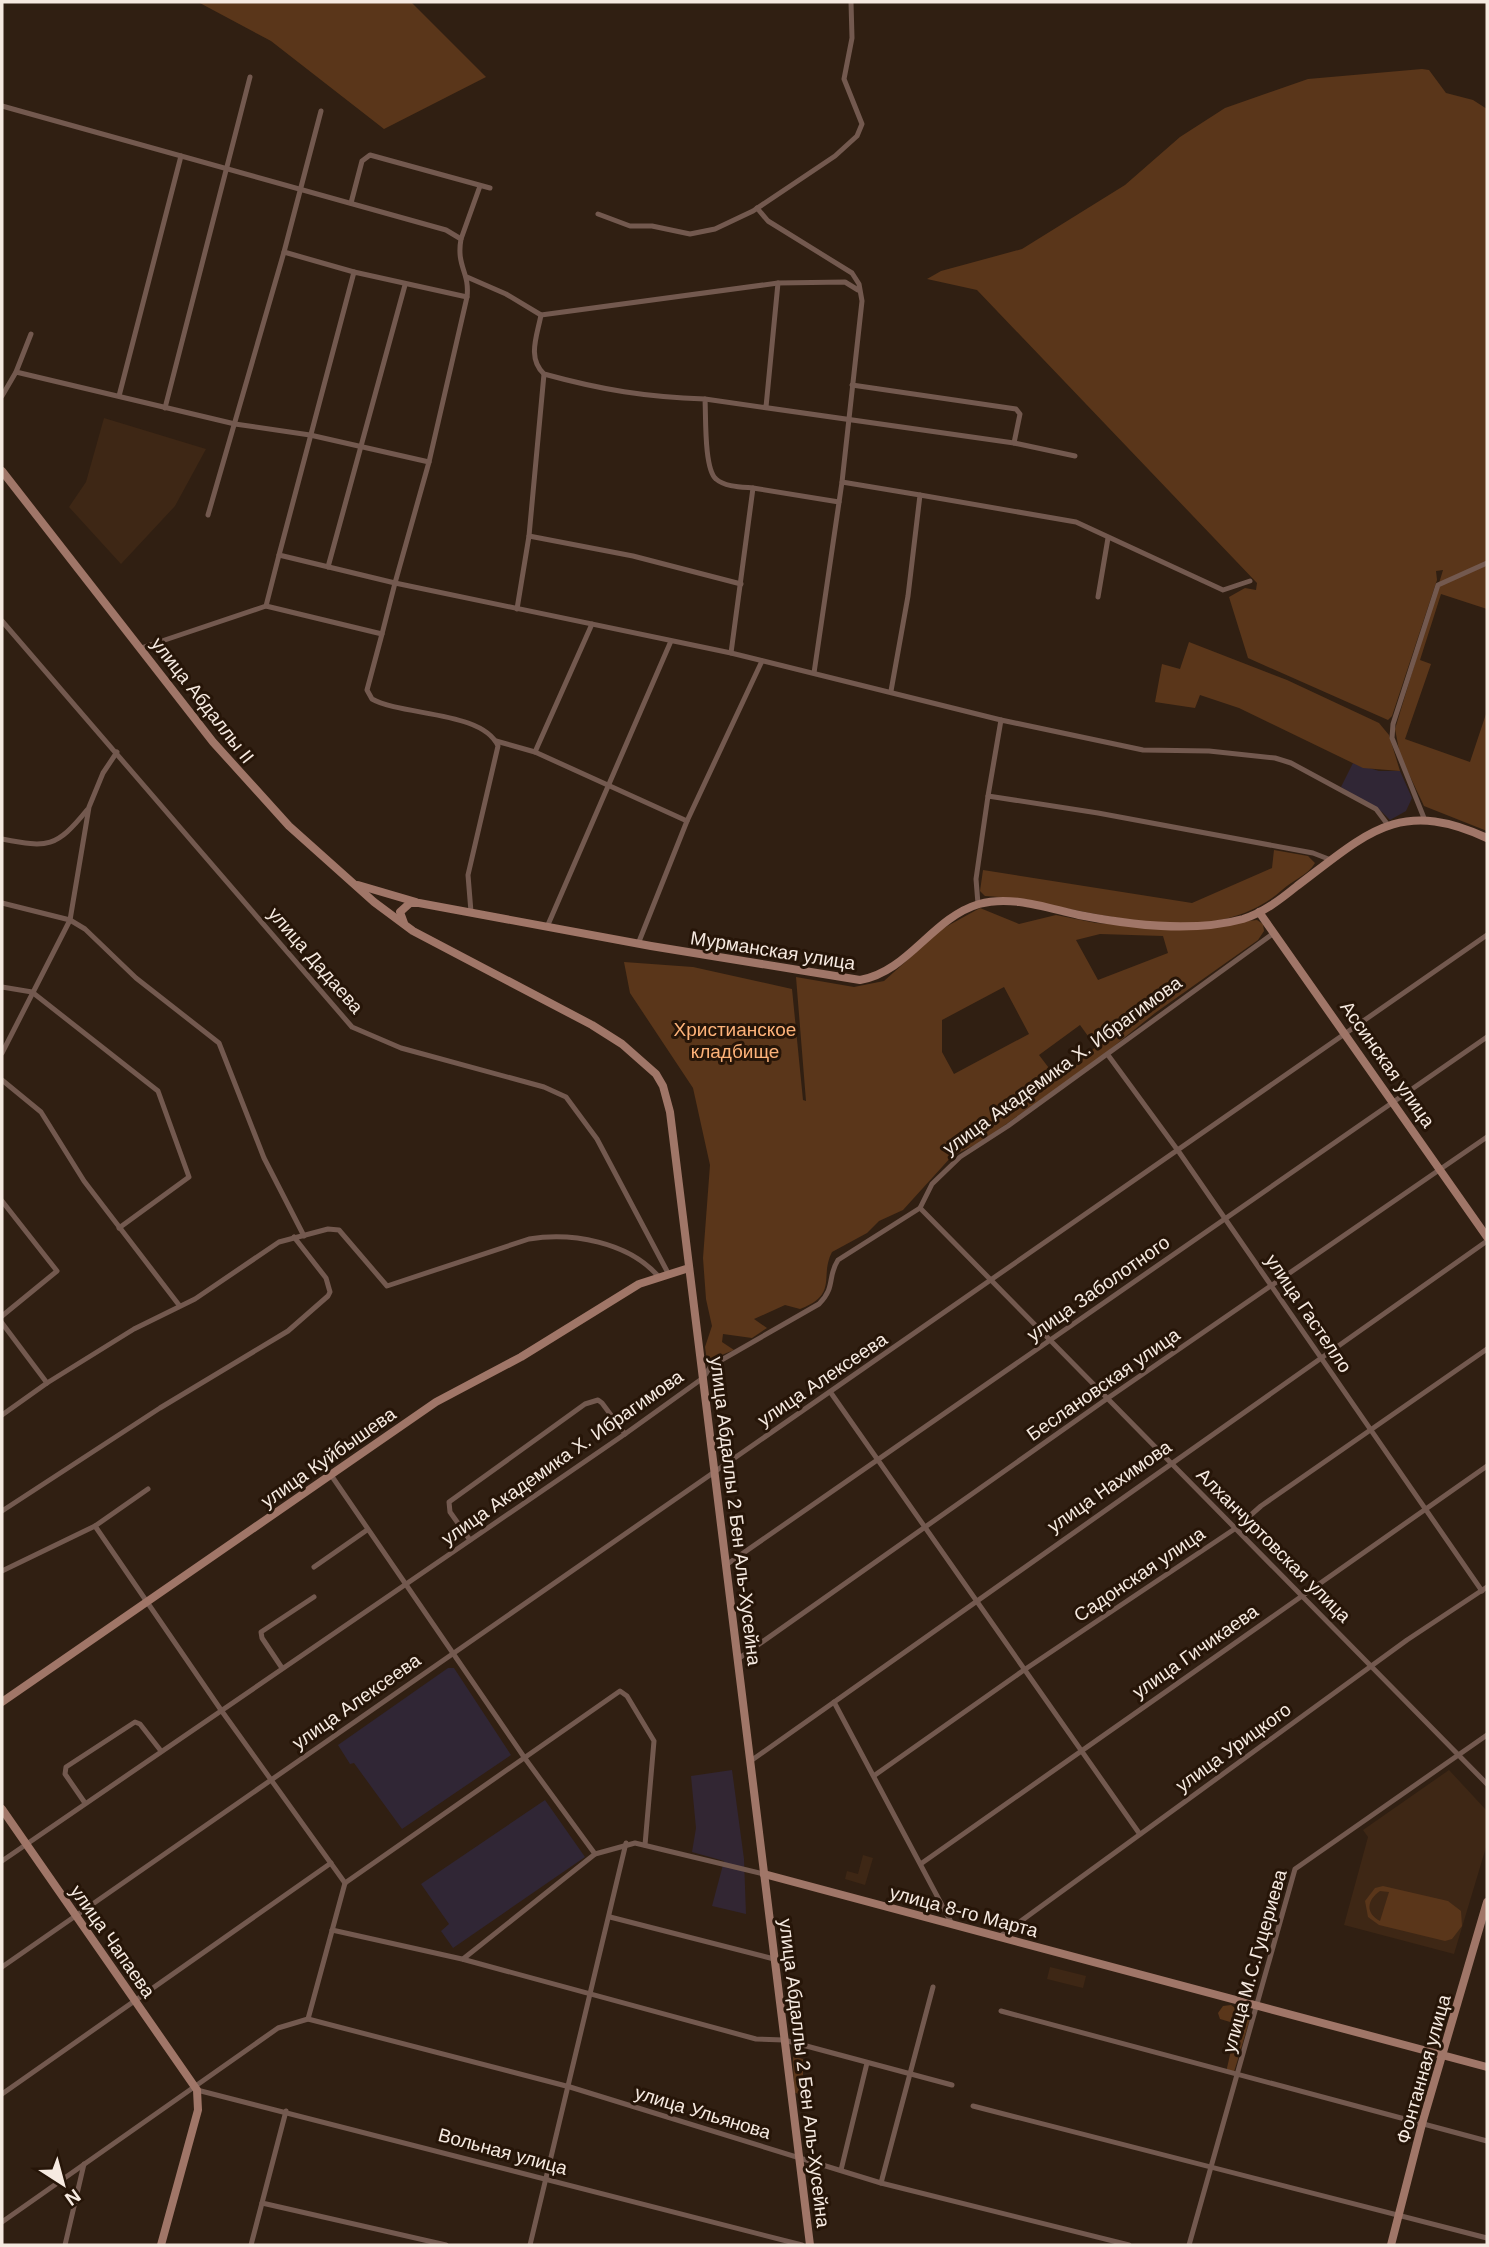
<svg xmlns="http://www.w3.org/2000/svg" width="1489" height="2247" font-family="Arial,sans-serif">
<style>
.commercial{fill:#322633}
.industrial{fill:#302635}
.built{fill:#3e2715}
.green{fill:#5a361a;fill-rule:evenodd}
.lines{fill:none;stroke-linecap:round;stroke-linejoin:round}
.street{stroke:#73594f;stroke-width:5}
.secondary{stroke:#a07668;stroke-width:8}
.labels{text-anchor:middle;stroke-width:6;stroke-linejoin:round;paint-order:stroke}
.street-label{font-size:19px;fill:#f6eae1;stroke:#261508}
.park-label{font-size:19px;fill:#fdb279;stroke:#261508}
</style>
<rect width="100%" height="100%" fill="#301f12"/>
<path class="commercial" d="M732,1770L744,1859L746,1914L712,1906L724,1861L692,1852L696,1828L691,1776Z"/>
<g class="industrial">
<path d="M1353,763L1379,771H1400L1412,798L1406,811L1390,820L1382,812L1341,787Z"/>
<path d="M448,1668H454L511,1755L402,1829L354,1763L350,1764L338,1745Z"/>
<path d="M545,1800L585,1857L453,1948L441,1931L449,1924L421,1884Z"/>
</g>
<g class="built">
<path d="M104,418L206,449L175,506L121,564L69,507L86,482Z"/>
<path d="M1449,1770L1487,1811V1844L1454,1954L1344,1925L1368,1837L1363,1830Z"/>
<path d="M863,1855L873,1858L865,1885L845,1879L847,1871L858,1874Z"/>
<path d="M1050,1967L1086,1976L1083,1988L1047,1979Z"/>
</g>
<g class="green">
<path d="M198,2H411L486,77L384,129L271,41Z"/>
<path d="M1422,69L1429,70L1446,93L1473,100L1487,109V609L1441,594L1420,660L1431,664L1405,739L1470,762L1487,711V831L1424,806L1400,755L1395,729L1443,570L1436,571L1437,580L1392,716L1388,720L1248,658L1229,597L1245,588L1256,590L1257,583L977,290L927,279L941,271L1022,249L1125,185L1180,137L1225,108L1308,79Z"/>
<path d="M1189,642L1287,680L1379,723L1389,735L1400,771L1363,768L1239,708L1200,695L1195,708L1155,702L1162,664L1180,669Z"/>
<path d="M1274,850L1308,856L1315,863C1308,875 1293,880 1282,890C1204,959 1076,901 985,896L980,891L983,870L1192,903L1272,868Z"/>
<path d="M980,908L1019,924L1056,915L1096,923L1175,929L1257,920L1263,924L1264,931L1258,940L1155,1013L1093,1063L979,1143L952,1156L903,1210L879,1221L867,1233L832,1252C819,1277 839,1294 800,1309L785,1305L754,1319L767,1328L752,1338L723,1334L722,1342L734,1350L707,1361L705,1347L712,1326L706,1299L703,1258L710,1165L693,1088L630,993L624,962L693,967L792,989L803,1100L806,1101L796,977L854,987L884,981L942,929ZM1100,934L1163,936L1168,953L1098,980L1076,940ZM1004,987L1029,1034L954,1074L942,1052V1020ZM1080,1025L1096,1047L1055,1076L1039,1055Z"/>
<path d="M1383,1886L1448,1901L1461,1911L1462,1926L1452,1939L1445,1941L1379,1925L1368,1917L1365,1901L1375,1888ZM1380,1891L1389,1892L1380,1921C1365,1913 1367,1900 1380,1891Z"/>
<path d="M1231,2005L1250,2019L1234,2072H1227V2068L1237,2024L1220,2019L1218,2013L1223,2006Z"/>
<path d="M793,2056L803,2059V2093L800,2095L794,2092Z"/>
</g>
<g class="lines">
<g class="street">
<path d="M2,106L446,230L461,239C456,267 470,272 467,297"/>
<path d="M351,203L362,161L370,155L490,188"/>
<path d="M757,208L768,221L852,273L859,284L862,301L842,482L814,673"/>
<path d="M598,214L630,226H652L690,234L715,229L753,211L835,156L857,136L862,124L844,79L852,38L851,2"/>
<path d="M461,239L480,186"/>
<path d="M284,252L354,272"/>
<path d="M354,272L467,297L429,462L395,583L279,555Z"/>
<path d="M467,277L506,294L541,315L778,283L845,282L858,290"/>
<path d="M541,315C537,336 527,358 544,374C602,390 646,397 705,399C706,416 704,469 716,479C725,487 742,487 753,488L731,653"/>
<path d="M16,372L235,424L310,435L429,462"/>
<path d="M2,396L16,372L31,334"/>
<path d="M119,396L181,156"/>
<path d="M705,399L1014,443L1020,414L1016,409L852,385"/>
<path d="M766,407L778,283"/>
<path d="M165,408L250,77"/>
<path d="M1014,443L1075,456"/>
<path d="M842,482L920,495L908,596L891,691"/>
<path d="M753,488L839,502"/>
<path d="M920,495L1076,522L1223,590L1250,581"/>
<path d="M208,515L284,252L321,111"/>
<path d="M529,536L544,374"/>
<path d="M328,567L405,285"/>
<path d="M1098,597L1108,538"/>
<path d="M266,606L382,634L395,583L731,653L1001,720"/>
<path d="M517,609L529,536L633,556L741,584"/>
<path d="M2,621L352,1027L401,1048L544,1087L566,1097L597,1139L668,1273"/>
<path d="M382,634L367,690L372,699C402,716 483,711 498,746L468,875L471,912"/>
<path d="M141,648L266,606L279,555"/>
<path d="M496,741L535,752L687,821"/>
<path d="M535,752L592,624"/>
<path d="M988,796L1001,720L1143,750L1209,751L1275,758L1291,763L1376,809L1388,825"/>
<path d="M1424,818L1392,738L1393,724L1438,585L1487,563"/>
<path d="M2,839C48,848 56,848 87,810"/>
<path d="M2,903L70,920L85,929L136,978L219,1043L264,1158L304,1236"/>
<path d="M978,904L976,879L988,796L1098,813L1313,853L1331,860"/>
<path d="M547,927L671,641"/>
<path d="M638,944L687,821L762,661"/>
<path d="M2,987L32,992L158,1091L189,1177L119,1228"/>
<path d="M2,1053L70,920L89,807L103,773L117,752"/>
<path d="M1108,1055L1179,1152L1482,1591"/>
<path d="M2,1080L41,1112L84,1181L179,1305"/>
<path d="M2,1201L57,1271L2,1316"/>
<path d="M920,1208L1487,1784"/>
<path d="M2,1323L47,1383"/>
<path d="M831,1393L1139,1833"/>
<path d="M2,1415L47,1383L134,1329L195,1299L279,1242L328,1229L339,1230L387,1286L529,1239C572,1232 628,1242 658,1276"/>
<path d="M331,1475L524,1757L595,1854"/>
<path d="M2,1511L160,1408L288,1331L328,1296L330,1292L326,1278L294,1237"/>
<path d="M95,1526L221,1710L345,1883"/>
<path d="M470,1540L450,1512L449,1502L585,1404L598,1400L602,1403L625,1434"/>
<path d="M726,1565L1487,1037"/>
<path d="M314,1567L367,1530"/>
<path d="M2,1571L95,1526L148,1489"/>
<path d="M738,1659L1108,1398L1487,1137"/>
<path d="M282,1668L262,1638L261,1632L314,1597"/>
<path d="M834,1702L952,1924"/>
<path d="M752,1760L1487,1241"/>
<path d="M875,1775L1024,1670L1236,1528L1261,1506L1487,1349"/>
<path d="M85,1803L65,1774L66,1767L135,1722L140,1724L161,1751"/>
<path d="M2,1861L625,1434L703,1378L711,1366L819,1304C836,1287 827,1277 838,1260L920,1208L932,1184L960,1157L1008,1126L1274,933"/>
<path d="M922,1863L1487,1466"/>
<path d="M345,1883L620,1691L627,1696L654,1741L645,1845"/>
<path d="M610,1917L774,1959"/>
<path d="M332,1930L462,1959L756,2039L784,2040L952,2085"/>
<path d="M999,1937L1407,1640L1487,1587"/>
<path d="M463,1959L595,1854L635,1843L764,1874"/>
<path d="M2,1967L1487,935"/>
<path d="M1001,2011L1487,2141"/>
<path d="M308,2019L345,1883"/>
<path d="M197,2090L802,2245"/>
<path d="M2,2094L331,1863"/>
<path d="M973,2106L1487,2238"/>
<path d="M841,2170L867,2063"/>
<path d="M881,2183L933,1987"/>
<path d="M262,2203L446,2245"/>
<path d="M2,2222L278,2028L308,2019L570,2087L881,2183L1129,2245"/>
<path d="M65,2245L84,2164"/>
<path d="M251,2245L286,2111"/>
<path d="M530,2245L626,1843"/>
<path d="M1189,2245L1295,1869L1487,1735"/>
</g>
<g class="secondary">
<path d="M2,471L213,742L289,826L374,902L413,931L592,1025L622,1044L656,1074L663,1086L670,1112L810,2245"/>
<path d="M358,885L416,902"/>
<path d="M1259,912L1487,1237"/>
<path d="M404,923L400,912L410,903H419L651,946L860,980C908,972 932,918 979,904C1012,895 1047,908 1079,915C1130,925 1192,933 1243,919C1263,913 1281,899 1297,886C1366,834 1399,797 1487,838"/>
<path d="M2,1702L436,1402L521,1357L639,1284L689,1268"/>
<path d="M2,1809L197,2090L198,2110L161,2245"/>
<path d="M764,1874L1487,2067"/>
<path d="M1391,2245L1422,2124L1487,1902"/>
</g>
</g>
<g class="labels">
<g class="street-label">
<text transform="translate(203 700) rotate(52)" y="7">улица Абдаллы II</text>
<text transform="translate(773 950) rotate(9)" y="7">Мурманская улица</text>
<text transform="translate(316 960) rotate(49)" y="7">улица Дадаева</text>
<text transform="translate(1388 1064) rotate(55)" y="7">Ассинская улица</text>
<text transform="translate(1062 1065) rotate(-36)" y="7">улица Академика Х. Ибрагимова</text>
<text transform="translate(1098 1288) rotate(-35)" y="7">улица Заболотного</text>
<text transform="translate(1309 1313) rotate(56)" y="7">улица Гастелло</text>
<text transform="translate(822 1379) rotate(-34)" y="7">улица Алексеева</text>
<text transform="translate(1103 1384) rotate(-35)" y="7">Беслановская улица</text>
<text transform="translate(328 1457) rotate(-35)" y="7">улица Куйбышева</text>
<text transform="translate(562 1457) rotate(-35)" y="7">улица Академика Х. Ибрагимова</text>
<text transform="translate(1109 1486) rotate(-35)" y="7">улица Нахимова</text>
<text transform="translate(736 1511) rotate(83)" y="7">улица Абдаллы 2 Бен Аль-Хусейна</text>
<text transform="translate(1274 1545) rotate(45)" y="7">Алханчуртовская улица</text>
<text transform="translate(1139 1574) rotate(-34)" y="7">Садонская улица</text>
<text transform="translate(1195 1651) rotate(-35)" y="7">улица Гичикаева</text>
<text transform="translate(356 1701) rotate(-35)" y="7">улица Алексеева</text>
<text transform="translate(1233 1747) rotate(-36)" y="7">улица Урицкого</text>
<text transform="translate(964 1911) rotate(15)" y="7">улица 8-го Марта</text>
<text transform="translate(113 1941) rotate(55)" y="7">улица Чапаева</text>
<text transform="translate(1254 1961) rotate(-74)" y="7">улица М.С.Гуцериева</text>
<text transform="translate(1423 2069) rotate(-74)" y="7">Фонтанная улица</text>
<text transform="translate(805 2073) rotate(83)" y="7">улица Абдаллы 2 Бен Аль-Хусейна</text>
<text transform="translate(703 2112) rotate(17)" y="7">улица Ульянова</text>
<text transform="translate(503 2151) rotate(15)" y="7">Вольная улица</text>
</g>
<g class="park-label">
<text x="735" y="1036">Христианское<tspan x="735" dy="22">кладбище</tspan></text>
</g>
</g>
<rect width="1489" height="2247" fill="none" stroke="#f6eae1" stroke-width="7"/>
<g transform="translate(63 2184) rotate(144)" stroke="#261508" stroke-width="5" paint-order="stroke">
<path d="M0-5L12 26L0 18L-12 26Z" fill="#f6eae1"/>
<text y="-10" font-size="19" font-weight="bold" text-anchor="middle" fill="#f6eae1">N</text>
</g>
</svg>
